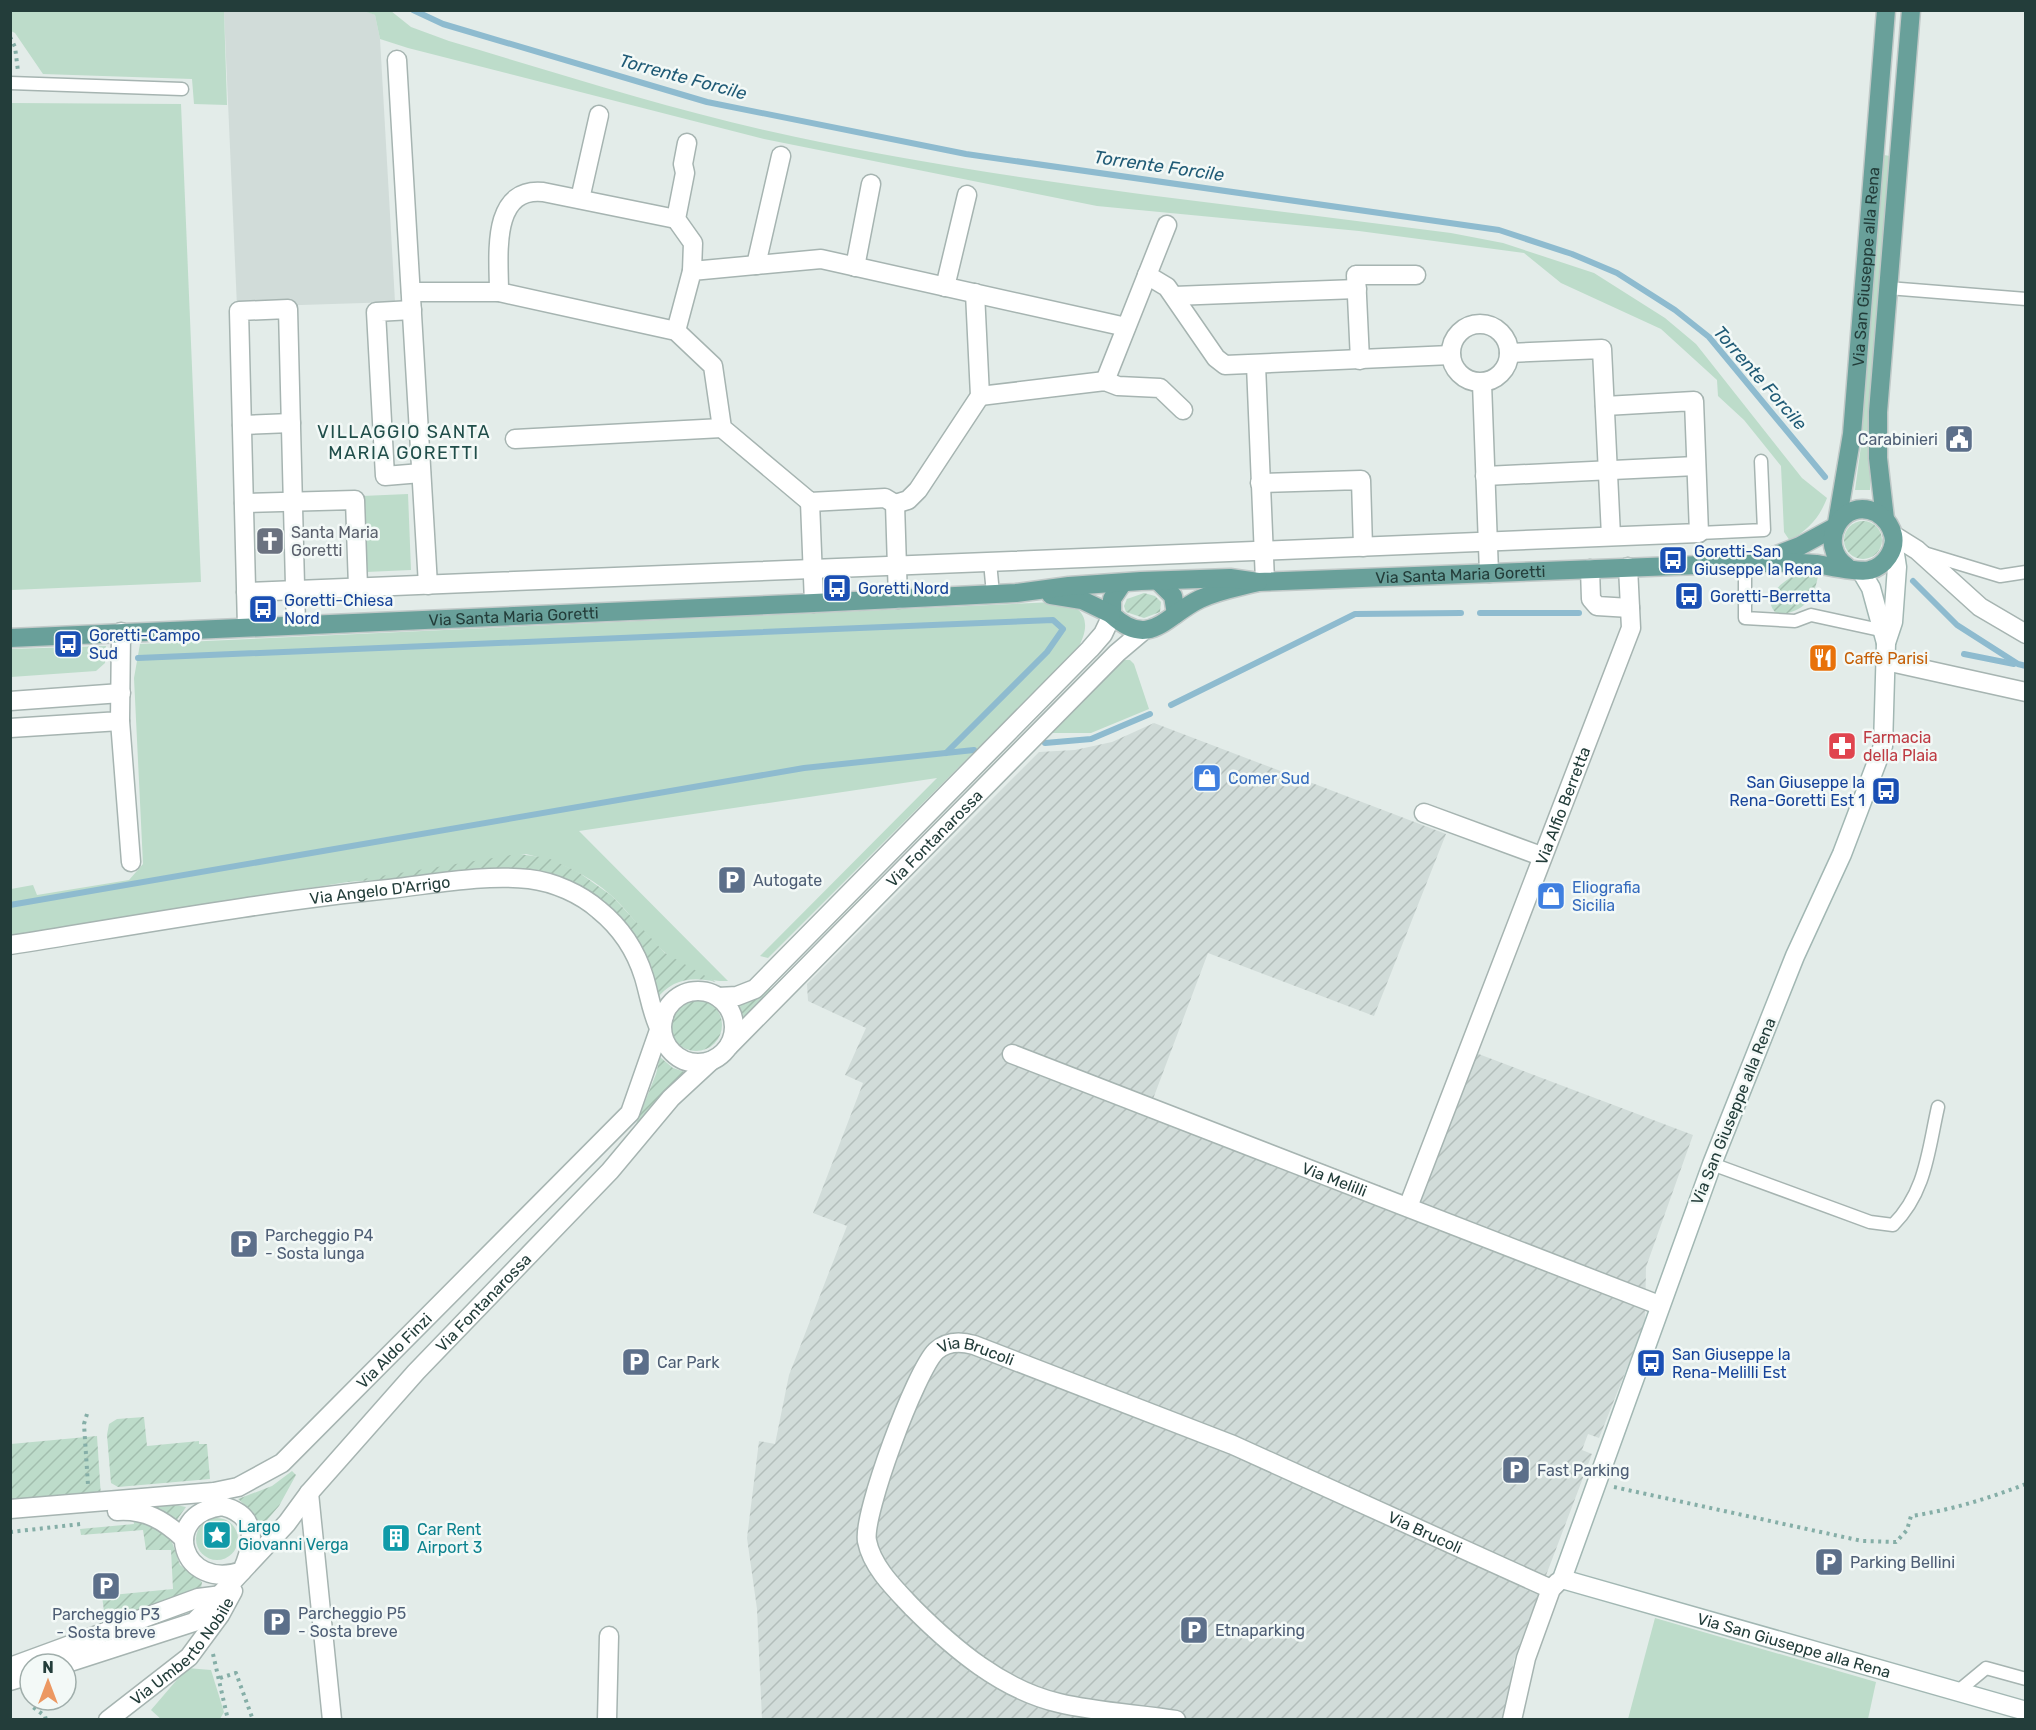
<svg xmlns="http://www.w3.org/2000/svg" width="2036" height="1730" font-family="Rubik,sans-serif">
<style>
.built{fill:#d1dcd9}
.industrial{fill:url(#industrial-furrows)}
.green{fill:#bddcca}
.garden{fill:url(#garden-furrows)}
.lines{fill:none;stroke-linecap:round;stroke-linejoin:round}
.stream{stroke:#8ebbcf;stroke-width:6}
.lane-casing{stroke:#a6b4b1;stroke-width:15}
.street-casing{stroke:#a6b4b1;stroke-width:21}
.secondary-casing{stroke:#a2b7b3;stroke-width:21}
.primary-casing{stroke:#c1c9c8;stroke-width:21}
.path{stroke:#85aea7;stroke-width:4;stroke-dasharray:3 4.5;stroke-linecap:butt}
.lane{stroke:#fff;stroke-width:12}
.street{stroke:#fff;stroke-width:18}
.secondary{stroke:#fff;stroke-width:18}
.primary{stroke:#69a09a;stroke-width:18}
.labels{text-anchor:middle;stroke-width:5;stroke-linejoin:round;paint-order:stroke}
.street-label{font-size:16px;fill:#233d3a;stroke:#f3f9f7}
.service-label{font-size:16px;fill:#4e5e75;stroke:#f3f9f7;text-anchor:start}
.worship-label{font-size:16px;fill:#5b616d;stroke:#f3f9f7;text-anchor:start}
.transit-label{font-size:16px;fill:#164399;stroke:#f3f9f7;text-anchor:start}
.food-label{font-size:16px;fill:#c56008;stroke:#f3f9f7;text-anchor:start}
.health-label{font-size:16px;fill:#be3a42;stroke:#f3f9f7;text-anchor:start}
.shop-label{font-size:16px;fill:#366cbe;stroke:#f3f9f7;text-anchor:start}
.culture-label{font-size:16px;fill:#0d838f;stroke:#f3f9f7;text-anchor:start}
.water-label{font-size:18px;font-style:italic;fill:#205b76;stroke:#f3f9f7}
.neighbourhood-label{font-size:18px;letter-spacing:1.5px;fill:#204e4a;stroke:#f3f9f7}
</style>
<defs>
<pattern id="industrial-furrows" width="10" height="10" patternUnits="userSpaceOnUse" patternTransform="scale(1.5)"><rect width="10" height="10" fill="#d1dcd9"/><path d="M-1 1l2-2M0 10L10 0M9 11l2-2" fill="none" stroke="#b3bebb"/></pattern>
<pattern id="garden-furrows" width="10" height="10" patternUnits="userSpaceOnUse" patternTransform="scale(1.5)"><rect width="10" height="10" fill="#bddcca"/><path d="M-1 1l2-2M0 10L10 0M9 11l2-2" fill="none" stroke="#a2beae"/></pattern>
</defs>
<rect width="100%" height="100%" fill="#e3ece9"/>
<path class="built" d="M364,10L375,15L380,39L395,302L237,307L224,11Z"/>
<path class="industrial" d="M1154,723L1446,834L1374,1016L1208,953L1153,1099L1421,1201L1476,1053L1693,1135L1646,1267L1645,1323L1599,1438L1588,1434L1582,1450L1592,1454L1514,1660L1504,1719H762L757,1609L747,1538L759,1441L775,1444L789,1375L847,1226L813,1213L863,1083L845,1075L866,1028L808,1001L807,984L1039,752L1075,750L1112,742Z"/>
<g class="green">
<path d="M10,11H224L227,105L194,104L192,79L43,74L15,33L11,31Z"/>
<path d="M364,11H391L411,27L449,41C564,75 678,112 796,137C1011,183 1232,204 1451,233L1503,243L1594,273L1665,318L1696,344L1802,478L1827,498C1819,519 1808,529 1790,541L1784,532L1781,466L1744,420L1718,396L1717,380L1661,329L1561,283L1524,253L1359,231L1097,206L764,139L408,48L380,39L375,15Z"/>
<path d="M11,103L181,104L201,582L11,590Z"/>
<path d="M1884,155L1890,156L1872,370L1870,490H1855L1861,446Z"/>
<path d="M408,494L411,570L366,572L362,496Z"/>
<path d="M1054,602C1084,604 1093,621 1078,648L768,958L760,956L937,778L579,831L728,981C679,984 643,926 612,896C588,874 558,861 526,854L11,935V889L33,885L37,895L129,880L143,864L134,678L140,644Z"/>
<path d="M106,646L105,663L96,671L11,677V649Z"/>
<path d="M1124,660H1130L1134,664L1149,709L1091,733H1052Z"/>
<circle cx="217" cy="1539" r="21"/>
<path d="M1655,1618L1876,1682L1868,1719H1628Z"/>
<path d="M187,1668L211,1670L224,1712L220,1719L162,1720L151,1710Z"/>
</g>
<g class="garden">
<circle cx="1863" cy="540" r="19"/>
<path d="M1804,571H1814L1818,576C1814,599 1802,614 1777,614C1757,597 1789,576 1804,571Z"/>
<path d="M1144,593L1155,596L1161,602L1160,612L1144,618L1126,612L1124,606L1127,599Z"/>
<path d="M518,854L548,858L578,872L612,896L665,953L716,982C692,976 671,979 656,1000L619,920L515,872L344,882Z"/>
<path d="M769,988L772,990L744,1018L739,1005Z"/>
<circle cx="696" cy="1025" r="26"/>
<path d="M660,1057L673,1068L688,1073L636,1124L656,1074Z"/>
<path d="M144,1417L147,1446L199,1441V1444H207L210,1479L118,1487L111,1483L107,1435L109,1424L117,1419Z"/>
<path d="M97,1436L101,1497L11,1504V1444Z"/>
<path d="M292,1471L296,1475L279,1506L261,1527L253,1512L238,1499L272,1486Z"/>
<path d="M176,1505L186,1507L176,1521L142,1506Z"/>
<path d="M133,1517L158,1528L172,1542L180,1565L202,1582L201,1589L106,1626L102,1596L173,1589L171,1550H146L143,1530L81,1535L80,1529L134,1524Z"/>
</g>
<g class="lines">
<g class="stream">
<path d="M413,10L443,24L707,102L966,154L1499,230L1572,254L1617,273L1675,310L1709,337L1825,477"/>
<path d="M1913,581L1957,625L2018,664L2026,666"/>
<path d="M1480,613H1579"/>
<path d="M1964,654L2014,664"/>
<path d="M138,658L1053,620L1063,629L1047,652L946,753"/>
<path d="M1171,705L1355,614L1461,613"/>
<path d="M1045,743L1091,739L1150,714"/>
<path d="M10,905L804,768L974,750"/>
</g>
<g class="lane-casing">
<g id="lane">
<path d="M10,83L182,89"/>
<path d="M1888,288L2026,299"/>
<path d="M1699,533L1764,530L1761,461"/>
<path d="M1924,553L2000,576L2026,572"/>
<path d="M990,562L993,594"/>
<path d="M1745,564V618L1795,621L1811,615L1880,630"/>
<path d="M1712,1164L1870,1222L1893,1225C1926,1192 1928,1151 1938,1107"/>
<path d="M1957,1692L1986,1668L2026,1679"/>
</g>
</g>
<g class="street-casing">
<g id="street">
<path d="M397,60L428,585"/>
<path d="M687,143L683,164L685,173L676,219L693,243L692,271"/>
<path d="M580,199L599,115"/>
<path d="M756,265L781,156"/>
<path d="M855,267L871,184"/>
<path d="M1147,275L1167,287L1216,358L1225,365L1451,355"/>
<path d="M945,287L967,195"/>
<path d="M411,292H499L676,331L713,366L722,428L810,502L885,498L895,504L908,500L918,490L980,396L975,293"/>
<path d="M499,292C499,257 490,187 543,192L676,219"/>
<path d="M1174,296L1357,289"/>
<path d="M412,310L376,312L385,476L421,473"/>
<circle cx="1480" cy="353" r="29"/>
<path d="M676,331L692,271L821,259L1126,327"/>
<path d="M1509,353L1602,349L1611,536"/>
<path d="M1360,360L1356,275H1416"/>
<path d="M1256,365L1265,581"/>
<path d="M1105,381L1167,225"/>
<path d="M1482,383L1489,573"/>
<path d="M980,396L1105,381L1118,386L1160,388L1183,410"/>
<path d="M242,425L291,423"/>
<path d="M515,439L722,428"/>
<path d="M1485,476L1696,466"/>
<path d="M1260,483L1361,480L1363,547"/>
<path d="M810,502L814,603"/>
<path d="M244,503L355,500L358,587"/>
<path d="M895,504L898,599"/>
<path d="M1893,535L1917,550L1980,607L2026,634"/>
<path d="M1590,569L1591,599L1597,606L1630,608"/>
<path d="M246,592L1699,533L1694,401L1605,406"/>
<path d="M247,627L239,311L288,309L296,625"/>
<path d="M1886,661L2026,692"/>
<path d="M10,701L121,693"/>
<path d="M120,721L131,862"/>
<path d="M10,728L120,721L121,632"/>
<path d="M1424,813L1541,856"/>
<path id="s1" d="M10,945C136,925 262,902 389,889C434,884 484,874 529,879C554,882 581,894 599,910C620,927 636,951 644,977C650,997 652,1016 662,1034"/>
<circle cx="698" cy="1027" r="36"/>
<path d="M718,997L737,996L755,989L1090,649L1103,634L1112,615"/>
<path id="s2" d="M729,1046L1117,653L1143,631"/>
<path id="s3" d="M1012,1054L1659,1305"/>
<path id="s4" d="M1408,1207L1631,628L1628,567"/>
<path d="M309,1493L332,1720"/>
<path d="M222,1506C258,1515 255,1542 242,1571C182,1592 158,1515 222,1506Z"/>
<path id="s5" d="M10,1509L214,1492L238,1487L282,1463L630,1113L664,1016"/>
<path d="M117,1511C145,1509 164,1520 184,1539"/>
<path id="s6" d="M64,1664L194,1622L203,1613L287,1523L309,1493L416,1372L610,1171L671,1098L711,1061"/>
<path d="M10,1667L198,1598L222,1595"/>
<path d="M10,1681L30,1675"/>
<path id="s7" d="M108,1720L189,1657L220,1615L233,1591"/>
<path d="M607,1720L609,1636"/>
<path id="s8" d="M1176,1720C1138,1714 1097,1712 1059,1703C1002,1690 953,1648 913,1608C895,1589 872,1567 867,1541C862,1515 916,1370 936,1351C947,1341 960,1341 974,1345L1233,1445L1551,1589"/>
<path d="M1512,1720L1526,1658L1551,1589L1558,1582"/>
</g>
</g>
<g class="secondary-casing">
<g id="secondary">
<path id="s9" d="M1893,541L1897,567L1893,622L1886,643L1883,746L1842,854L1795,956L1712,1164L1562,1579L2026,1711"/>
<path d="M1861,571L1871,588L1886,643"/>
</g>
</g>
<g class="primary-casing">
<g id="primary">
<path d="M1885,519L1878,458V412L1911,10"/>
<path id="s10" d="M1837,523L1852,434L1886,10"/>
<path d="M1766,559L1800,546L1835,527"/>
<path d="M1159,582L1173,596L1176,614"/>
<path id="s11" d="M1122,584L1112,599V615C1150,650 1166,615 1200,599C1219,590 1239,587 1258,582L1752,563C1773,563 1795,562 1816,564C1829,566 1860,573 1870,570C1885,566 1896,550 1893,535C1891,526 1885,518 1877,513C1842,495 1815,545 1847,567"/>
<path d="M1051,595L1082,600L1111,614"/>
<path id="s12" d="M10,638L814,603L1016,593L1069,586L1141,581L1230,578L1258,582"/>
</g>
</g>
<g class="path">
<path d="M10,37L15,47L18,71"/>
<path d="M87,1414L84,1424L88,1485"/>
<path d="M1614,1487L1862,1541L1896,1542L1907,1530L1911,1516C1951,1510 1987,1499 2026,1484"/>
<path d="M10,1532L81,1524L82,1521"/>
<path d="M213,1654L228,1720"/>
<path d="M220,1678L236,1673L253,1720"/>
<path d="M33,1700V1707L45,1716L46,1720"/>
</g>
<use href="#lane" class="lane"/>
<use href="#street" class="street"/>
<use href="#secondary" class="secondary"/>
<use href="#primary" class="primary"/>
</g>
<defs>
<g id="civic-square" transform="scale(1.5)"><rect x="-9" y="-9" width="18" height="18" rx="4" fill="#5c6f8a" stroke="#f3f9f7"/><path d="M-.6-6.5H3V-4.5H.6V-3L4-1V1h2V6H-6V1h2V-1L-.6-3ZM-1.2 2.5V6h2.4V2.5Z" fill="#fff"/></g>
<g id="church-square" transform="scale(1.5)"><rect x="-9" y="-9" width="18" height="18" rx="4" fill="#6b7280" stroke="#f3f9f7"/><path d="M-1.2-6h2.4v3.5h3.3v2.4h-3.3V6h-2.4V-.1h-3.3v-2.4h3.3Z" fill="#fff"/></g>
<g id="bus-square" transform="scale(1.5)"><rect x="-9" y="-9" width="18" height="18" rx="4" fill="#1a4fb4" stroke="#f3f9f7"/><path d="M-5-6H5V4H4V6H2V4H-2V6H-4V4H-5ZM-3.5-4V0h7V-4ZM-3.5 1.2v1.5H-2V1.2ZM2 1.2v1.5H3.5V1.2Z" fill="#fff"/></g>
<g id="restaurant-square" transform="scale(1.5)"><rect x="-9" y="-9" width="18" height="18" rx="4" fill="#e8710a" stroke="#f3f9f7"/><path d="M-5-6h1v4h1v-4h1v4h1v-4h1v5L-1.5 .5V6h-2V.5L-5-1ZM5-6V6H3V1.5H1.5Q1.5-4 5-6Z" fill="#fff"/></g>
<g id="pharmacy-square" transform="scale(1.5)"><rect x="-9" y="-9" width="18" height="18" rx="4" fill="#e0444e" stroke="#f3f9f7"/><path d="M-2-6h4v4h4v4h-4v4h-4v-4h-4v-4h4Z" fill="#fff"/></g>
<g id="shop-square" transform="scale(1.5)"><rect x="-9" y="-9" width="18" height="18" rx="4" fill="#3f7fe0" stroke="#f3f9f7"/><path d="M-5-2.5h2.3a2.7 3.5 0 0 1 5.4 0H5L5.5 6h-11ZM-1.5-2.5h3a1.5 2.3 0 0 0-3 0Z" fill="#fff"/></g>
<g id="parking-square" transform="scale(1.5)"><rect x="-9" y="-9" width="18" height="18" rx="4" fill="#5c6f8a" stroke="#f3f9f7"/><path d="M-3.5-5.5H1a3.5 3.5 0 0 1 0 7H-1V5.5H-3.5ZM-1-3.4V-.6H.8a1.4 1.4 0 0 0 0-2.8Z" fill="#fff"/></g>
<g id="sight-square" transform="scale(1.5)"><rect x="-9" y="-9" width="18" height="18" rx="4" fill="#0f9aa8" stroke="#f3f9f7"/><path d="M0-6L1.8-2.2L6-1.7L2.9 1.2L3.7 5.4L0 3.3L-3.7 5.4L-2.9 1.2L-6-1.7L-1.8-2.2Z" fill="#fff"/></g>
<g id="building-square" transform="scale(1.5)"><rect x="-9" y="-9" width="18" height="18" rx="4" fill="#0f9aa8" stroke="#f3f9f7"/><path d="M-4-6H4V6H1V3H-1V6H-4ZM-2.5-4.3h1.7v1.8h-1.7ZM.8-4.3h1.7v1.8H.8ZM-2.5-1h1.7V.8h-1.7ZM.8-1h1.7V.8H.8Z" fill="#fff"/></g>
</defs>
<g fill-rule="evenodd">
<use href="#civic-square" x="1959" y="439"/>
<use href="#church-square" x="270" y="541"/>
<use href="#bus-square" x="1673" y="560"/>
<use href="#bus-square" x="837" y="588"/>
<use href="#bus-square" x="1689" y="596"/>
<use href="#bus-square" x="263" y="609"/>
<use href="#bus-square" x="68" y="644"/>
<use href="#restaurant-square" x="1823" y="658"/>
<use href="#pharmacy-square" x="1842" y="746"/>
<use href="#shop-square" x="1207" y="778"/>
<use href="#bus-square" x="1886" y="791"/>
<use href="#parking-square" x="732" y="880"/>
<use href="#shop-square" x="1551" y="896"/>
<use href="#parking-square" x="244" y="1244"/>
<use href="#parking-square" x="636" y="1362"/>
<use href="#bus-square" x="1651" y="1363"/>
<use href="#parking-square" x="1516" y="1470"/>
<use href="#sight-square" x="217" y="1535"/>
<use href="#building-square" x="396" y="1538"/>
<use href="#parking-square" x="1829" y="1562"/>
<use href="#parking-square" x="106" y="1586"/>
<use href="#parking-square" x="277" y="1622"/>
<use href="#parking-square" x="1194" y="1630"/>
</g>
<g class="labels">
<g class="street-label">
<text dy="6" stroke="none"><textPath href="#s10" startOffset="258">Via San Giuseppe alla Rena</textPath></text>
<text dy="6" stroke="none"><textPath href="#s11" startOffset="398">Via Santa Maria Goretti</textPath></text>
<text dy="6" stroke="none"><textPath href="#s12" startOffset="504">Via Santa Maria Goretti</textPath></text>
<text dy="6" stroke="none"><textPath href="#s4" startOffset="430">Via Alfio Berretta</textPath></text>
<text dy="6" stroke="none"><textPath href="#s2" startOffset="292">Via Fontanarossa</textPath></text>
<text dy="6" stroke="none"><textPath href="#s1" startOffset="374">Via Angelo D'Arrigo</textPath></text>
<text transform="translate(1733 1111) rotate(-68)" y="6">Via San Giuseppe alla Rena</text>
<text dy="6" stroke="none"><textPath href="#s3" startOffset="346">Via Melilli</textPath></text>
<text dy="6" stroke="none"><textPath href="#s6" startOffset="568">Via Fontanarossa</textPath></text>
<text dy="6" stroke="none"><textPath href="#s5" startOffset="438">Via Aldo Finzi</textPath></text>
<text dy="6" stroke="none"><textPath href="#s8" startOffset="624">Via Brucoli</textPath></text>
<text dy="6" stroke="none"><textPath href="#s8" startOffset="1110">Via Brucoli</textPath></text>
<text dy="6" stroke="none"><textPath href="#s9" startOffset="1341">Via San Giuseppe alla Rena</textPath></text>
<text dy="6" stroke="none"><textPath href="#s7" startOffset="102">Via Umberto Nobile</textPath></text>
</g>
<g class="service-label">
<text x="1938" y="445" text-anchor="end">Carabinieri</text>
<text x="753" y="886">Autogate</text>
<text x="265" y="1241">Parcheggio P4<tspan x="265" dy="18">- Sosta lunga</tspan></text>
<text x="657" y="1368">Car Park</text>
<text x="1537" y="1476">Fast Parking</text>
<text x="1850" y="1568">Parking Bellini</text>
<text x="298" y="1619">Parcheggio P5<tspan x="298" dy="18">- Sosta breve</tspan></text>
<text x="106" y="1620" text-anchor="middle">Parcheggio P3<tspan x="106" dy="18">- Sosta breve</tspan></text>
<text x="1215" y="1636">Etnaparking</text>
</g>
<g class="worship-label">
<text x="291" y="538">Santa Maria<tspan x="291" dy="18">Goretti</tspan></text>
</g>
<g class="transit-label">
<text x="1694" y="557">Goretti-San<tspan x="1694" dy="18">Giuseppe la Rena</tspan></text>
<text x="858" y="594">Goretti Nord</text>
<text x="1710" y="602">Goretti-Berretta</text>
<text x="284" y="606">Goretti-Chiesa<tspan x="284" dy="18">Nord</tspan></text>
<text x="89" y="641">Goretti-Campo<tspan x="89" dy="18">Sud</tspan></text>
<text x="1865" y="788" text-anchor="end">San Giuseppe la<tspan x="1865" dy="18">Rena-Goretti Est 1</tspan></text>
<text x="1672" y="1360">San Giuseppe la<tspan x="1672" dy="18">Rena-Melilli Est</tspan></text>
</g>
<g class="food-label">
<text x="1844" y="664">Caffè Parisi</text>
</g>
<g class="health-label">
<text x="1863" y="743">Farmacia<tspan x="1863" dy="18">della Plaia</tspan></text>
</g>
<g class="shop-label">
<text x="1228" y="784">Comer Sud</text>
<text x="1572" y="893">Eliografia<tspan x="1572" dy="18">Sicilia</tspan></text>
</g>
<g class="culture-label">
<text x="238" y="1532">Largo<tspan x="238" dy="18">Giovanni Verga</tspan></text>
<text x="417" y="1535">Car Rent<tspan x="417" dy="18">Airport 3</tspan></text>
</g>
<g class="water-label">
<text transform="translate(683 77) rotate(15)" y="6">Torrente Forcile</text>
<text transform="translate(1159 166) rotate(8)" y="6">Torrente Forcile</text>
<text transform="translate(1760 378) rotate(49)" y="6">Torrente Forcile</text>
</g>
<g class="neighbourhood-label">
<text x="404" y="438">VILLAGGIO SANTA<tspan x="404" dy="21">MARIA GORETTI</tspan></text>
</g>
</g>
<rect width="2036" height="1730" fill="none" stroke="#233d3a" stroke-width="24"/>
<g transform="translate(48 1682)"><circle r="28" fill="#f3f9f7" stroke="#a0aeab" stroke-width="1.5"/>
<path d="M0-4.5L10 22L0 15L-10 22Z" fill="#ec9862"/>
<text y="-9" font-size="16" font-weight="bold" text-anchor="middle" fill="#233d3a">N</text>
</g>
</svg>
